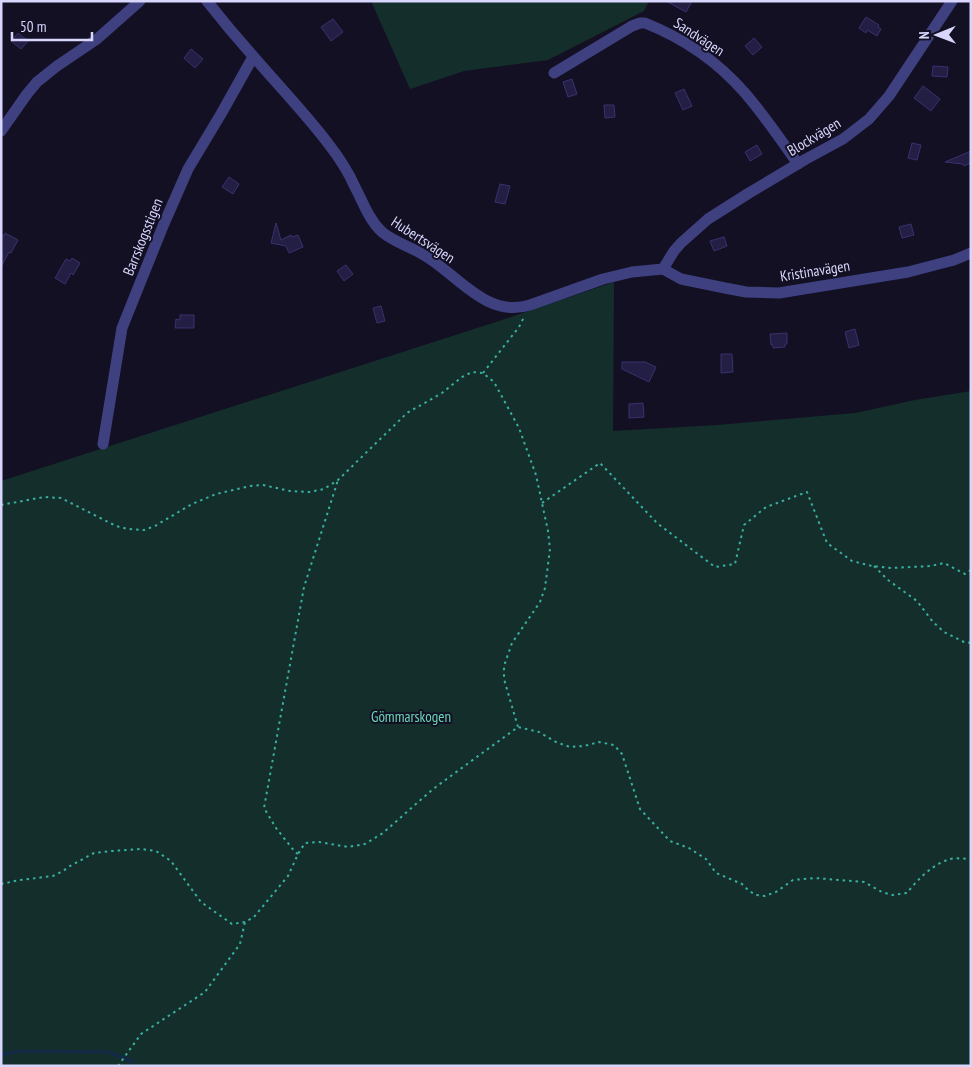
<svg xmlns="http://www.w3.org/2000/svg" width="972" height="1067" font-family="'PT Sans Narrow',sans-serif">
<style>
.green{fill:#142e2b}
.lines{fill:none;stroke-linecap:round;stroke-linejoin:round}
.stream{stroke:#122947;stroke-width:3}
.building{fill:#231e44;stroke:#3a316e}
.path{stroke:#38afa1;stroke-width:2;stroke-dasharray:2.5 4;stroke-linecap:butt}
.street{stroke:#3f4080;stroke-width:11}
.labels{text-anchor:middle;stroke-width:4;stroke-linejoin:round;paint-order:stroke}
.street-label{font-size:15px;fill:#d8d6fc;stroke:#131024}
.park-label{font-size:15px;fill:#67d8b5;stroke:#131024}
</style>
<rect width="100%" height="100%" fill="#131024"/>
<g class="green">
<path d="M371,1H649L644,11L548,60L464,71L410,89Z"/>
<path d="M614,282L613,431L717,425L855,413L915,400L971,391V1066H1V481L499,321Z"/>
</g>
<g class="lines">
<path class="stream" d="M1,1055L21,1051L108,1052L133,1061L132,1066"/>
</g>
<g class="building">
<path d="M666,1H692L686,12Z"/>
<path d="M866,17L879,25L878,27L881,29L877,36L867,30L866,33L859,28Z"/>
<path d="M333,19L343,32L331,41L321,27Z"/>
<path d="M18,33L28,41L21,49L11,41Z"/>
<path d="M754,38L762,47L753,55L745,46Z"/>
<path d="M191,49L203,59L195,68L184,58Z"/>
<path d="M933,66L948,67L947,77L932,76Z"/>
<path d="M572,79L577,94L568,97L563,82Z"/>
<path d="M923,86L940,99L931,111L914,98Z"/>
<path d="M684,89L692,106L683,110L675,93Z"/>
<path d="M604,105H614L615,117L605,118Z"/>
<path d="M912,143L921,145L917,160L908,158Z"/>
<path d="M757,145L762,154L750,161L745,152Z"/>
<path d="M971,151V163L964,166L963,164L945,162Z"/>
<path d="M229,177L239,184L233,194L222,187Z"/>
<path d="M500,184L510,186L505,204L495,202Z"/>
<path d="M276,223L281,240L291,235L292,237L298,235L303,247L289,253L286,246L271,243Z"/>
<path d="M911,224L914,235L902,238L899,227Z"/>
<path d="M5,233L18,240L11,253L9,252L1,267V234L4,236Z"/>
<path d="M724,237L727,246L714,251L710,241Z"/>
<path d="M72,258L80,263L73,275L71,273L65,284L55,278L66,259L70,261Z"/>
<path d="M346,265L353,274L344,281L337,271Z"/>
<path d="M381,306L385,321L377,323L373,308Z"/>
<path d="M180,315H194V328H175L176,319L180,320Z"/>
<path d="M855,329L859,345L849,348L845,332Z"/>
<path d="M787,333V344H785V347L773,348V345H771L770,334Z"/>
<path d="M721,354H732L733,372L721,373Z"/>
<path d="M622,362H645L656,367L649,382L622,369Z"/>
<path d="M643,403L644,417L629,418V404Z"/>
</g>
<g class="lines">
<g class="path">
<path d="M483,373L519,327L524,317"/>
<path d="M542,503L600,463L657,523L715,567L735,564L744,525L766,507L807,492L827,543L852,561L872,566L891,568L931,566L944,563L965,574L971,570"/>
<path d="M1,505L44,497L61,498L116,526L128,529L144,530L155,526L192,504L216,494L250,486L263,485L290,491L309,492L324,489L338,480L407,413L442,393L462,377L472,372L483,373L494,382L519,428L536,475L548,531L550,549L545,588L540,602L512,643L504,666V679L518,727"/>
<path d="M874,566L888,580L917,601L933,622L944,632L964,642L971,643"/>
<path d="M298,854L295,852L276,828L264,808L304,587L338,480"/>
<path d="M1,884L20,880L53,876L63,871L70,866L94,853L112,851L141,849L156,851L171,861L201,902L232,924L245,922L254,917L288,876L298,854L305,843L319,842L348,847L365,844L383,833L433,789L518,727L539,732L556,742L570,747L584,746L599,742L614,745L622,754L640,809L654,824L670,841L689,848L706,859L716,873L742,884L749,891L756,895L765,896L776,892L793,880L815,878L864,882L882,892L892,895L907,893C917,880 931,866 947,860C953,857 964,859 971,859"/>
<path d="M118,1066L141,1034L205,992L240,944L245,922"/>
</g>
<g class="street">
<path d="M207,1C222,20 237,38 253,56C278,85 304,112 327,142C338,156 348,171 355,187C363,202 369,220 382,232C394,242 409,246 422,254C457,273 485,319 530,305L603,279L632,272L663,269"/>
<path d="M554,73L632,26L640,23H645C683,38 718,62 745,93C764,115 781,140 798,164"/>
<path d="M1,131L27,94L37,82L57,66L97,39L140,1"/>
<path d="M663,269L674,251L681,243L708,219L749,193L806,159L843,139L869,119L889,96L952,1"/>
<path d="M663,269L681,279L725,288L746,292L779,293L908,272L954,260L971,253"/>
<path d="M103,444L122,328L163,226L188,169L221,114L253,57"/>
</g>
</g>
<g class="labels">
<g class="street-label">
<text transform="translate(699 37) rotate(33)" y="5">Sandvägen</text>
<text transform="translate(814 137) rotate(-31)" y="5">Blockvägen</text>
<text transform="translate(143 237) rotate(-68)" y="5">Barrskogsstigen</text>
<text transform="translate(423 240) rotate(33)" y="5">Hubertsvägen</text>
<text transform="translate(815 271) rotate(-9)" y="5">Kristinavägen</text>
</g>
<g class="park-label">
<text x="411" y="722">Gömmarskogen</text>
</g>
</g>
<rect width="972" height="1067" fill="none" stroke="#d8d6fc" stroke-width="5"/>
<g transform="translate(937 35) rotate(269)" stroke="#131024" stroke-width="4" paint-order="stroke">
<path d="M0-4L9 19L0 12L-9 19Z" fill="#d8d6fc"/>
<text y="-8" font-size="14" font-weight="bold" text-anchor="middle" fill="#d8d6fc">N</text>
</g>
<path d="M12 32v8h80v-8" fill="none" stroke="#d8d6fc" stroke-width="2.5"/>
<text x="20" y="32" font-size="15" fill="#d8d6fc" stroke="#131024" stroke-width="4" paint-order="stroke">50 m</text>
</svg>
